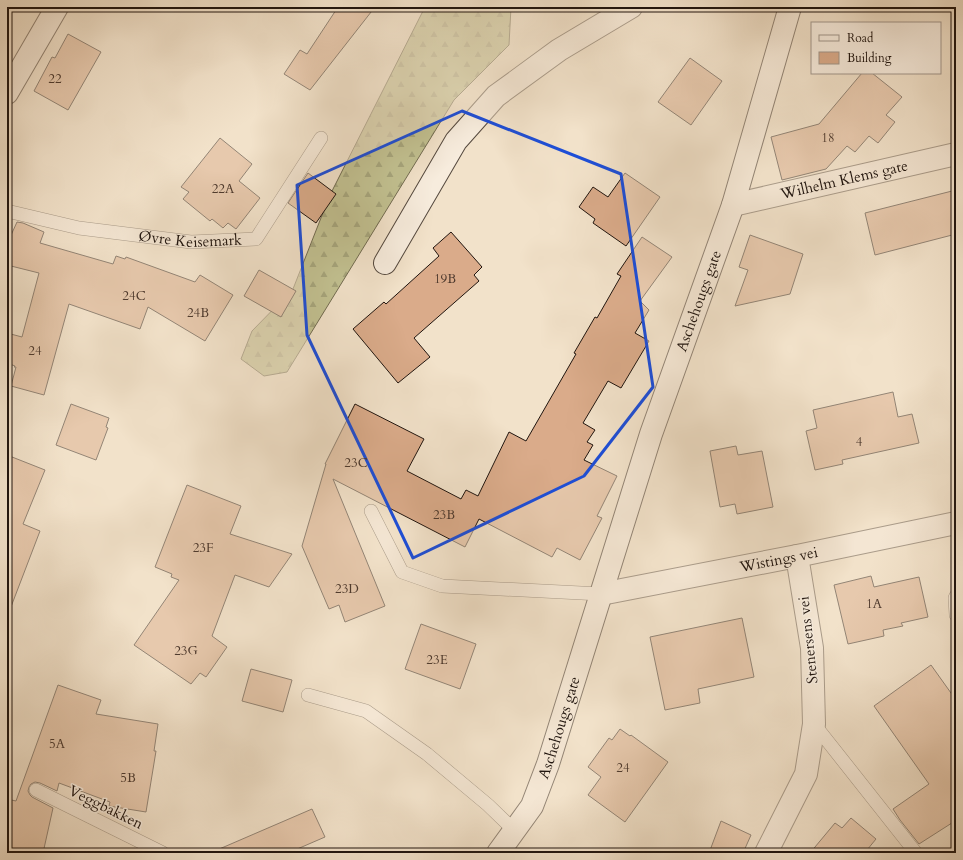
<svg xmlns="http://www.w3.org/2000/svg" width="963" height="860" font-family="Cardo,serif">
<style>
.forest{fill:url(#forest-firs);stroke:#716b50}
.building{fill:#daab8a;stroke:#20150f}
.lines{fill:none;stroke-linecap:round;stroke-linejoin:round}
.lane-casing{stroke:#54483e;stroke-width:14}
.street-casing{stroke:#54483e;stroke-width:24}
.secondary-casing{stroke:#20150f;stroke-width:24}
.lane{stroke:#f7ecdd;stroke-width:13}
.street{stroke:#f7ecdd;stroke-width:22}
.secondary{stroke:#f7ecdd;stroke-width:22}
.marked{fill:none;stroke:#1d4ed8;stroke-width:3;stroke-linejoin:round}
.labels{text-anchor:middle;stroke-width:3;stroke-linejoin:round;paint-order:stroke}
.number-label{font-size:13px;fill:#4e3a2e}
.street-label{font-size:15px;fill:#20150f;stroke:#f7ecdd}
</style>
<defs>
<pattern id="forest-firs" width="22" height="20" patternUnits="userSpaceOnUse"><rect width="22" height="20" fill="#c2c191"/><path d="M5 1l3.5 6h-7zM16 11l3.5 6h-7z" fill="#a6a57c"/></pattern>
</defs>
<rect width="100%" height="100%" fill="#f2e2ca"/>
<filter id="stains"><feTurbulence type="fractalNoise" baseFrequency=".005" numOctaves="4"/><feColorMatrix values="0 0 0 0 .2 0 0 0 0 .09 0 0 0 0 .02 0 0 0 .5 -.17"/></filter>
<radialGradient id="worn" r=".72"><stop offset=".6" stop-color="#630" stop-opacity="0"/><stop offset="1" stop-color="#630" stop-opacity=".3"/></radialGradient>
<path class="forest" d="M425,7H511L509,45L454,100L287,372L264,376L241,359L252,331L293,289L330,195Z"/>
<g class="building">
<path d="M338,7H375L310,90L284,74L300,50L307,54Z"/>
<path d="M68,34L101,52L68,110L34,91L52,57L55,58Z"/>
<path d="M690,58L722,81L691,125L658,102Z"/>
<path d="M862,73H872L902,97L886,115L895,122L878,143L869,136L855,152L847,146L826,169L782,180L771,137L819,124Z"/>
<path d="M220,138L252,164L239,181L260,198L236,229L228,223L223,228L212,219L210,221L183,199L189,192L181,187Z"/>
<path d="M308,173L336,194L316,223L288,203Z"/>
<path d="M625,173L660,197L626,246L593,223L595,219L579,207L593,187L608,197Z"/>
<path d="M956,190V234L875,255L865,213Z"/>
<path d="M17,222L23,223L44,232L40,243L113,264L116,256L125,259L126,257L195,282L200,275L233,295L205,341L148,307L140,329L69,304L44,395L11,386L16,367H14L15,366L7,363V333L22,337L39,273L7,265V244Z"/>
<path d="M451,232L482,267L474,275L479,281L414,338L430,357L398,383L353,329L384,302L386,304L439,256L433,248Z"/>
<path d="M750,235L803,254L790,294L735,306L748,270L739,267Z"/>
<path d="M642,237L672,257L640,301L649,310L635,333L649,341L621,388L608,381L583,423L595,430L587,442L593,445L584,460L617,476L597,516L602,518L580,560L557,548L552,557L479,519L465,547L333,479L385,606L345,622L339,605L329,609L302,546L326,464H325L355,404L424,439L407,471L461,499L466,490L478,496L509,432L526,441L576,354L574,353L595,317L597,318L621,276L617,274Z"/>
<path d="M259,270L296,291L281,317L244,296Z"/>
<path d="M893,392L898,417L912,414L919,443L842,460L843,464L815,470L806,431L817,428L813,410Z"/>
<path d="M71,404L109,418L106,427L108,428L96,460L56,445Z"/>
<path d="M736,446L738,455L762,451L773,507L737,514L735,504L720,507L710,451Z"/>
<path d="M7,455L45,470L23,524L40,531L9,612H7Z"/>
<path d="M187,485L241,506L230,534L292,554L269,587L235,575L212,636L227,647L206,677L200,673L191,684L134,645L179,580L171,577L172,574L155,567Z"/>
<path d="M871,576L874,587L919,577L928,617L901,623L903,626L883,630L884,636L848,644L834,585Z"/>
<path d="M742,618L754,677L698,689L700,703L665,710L650,637Z"/>
<path d="M421,624L476,644L460,689L405,669Z"/>
<path d="M931,665L956,700V822L955,821L919,844L900,820L893,809L929,784L874,706Z"/>
<path d="M251,669L292,680L283,712L242,701Z"/>
<path d="M58,685L101,700L96,714L158,724L154,751H156L146,812L109,806L110,802L59,783L57,791L40,783L35,782L31,784L29,787L28,791L30,795L32,797L53,808L43,853H7V799L16,801Z"/>
<path d="M620,729L630,736L631,735L668,762L625,822L588,795L601,777L588,767L609,738L612,740Z"/>
<path d="M312,809L325,837L288,853H210Z"/>
<path d="M851,818L876,839L867,850L871,853H810L835,823L842,828Z"/>
<path d="M721,821L751,835L743,853H709Z"/>
</g>
<g class="lines">
<g class="lane-casing">
<g id="lane">
<path id="s1" d="M7,211L79,228L191,242L256,239L321,138"/>
<path d="M371,511L402,572L442,586L601,594"/>
<path d="M956,596L955,598L956,615"/>
<path d="M308,695L366,711L427,754L488,805L515,831"/>
<path d="M814,724L916,853"/>
<path d="M36,790L163,853"/>
</g>
</g>
<g class="street-casing">
<g id="street">
<path id="s2" d="M733,205L956,154"/>
<path d="M385,263L456,141L496,96L559,50L631,7"/>
<path id="s3" d="M601,594L797,556L956,523"/>
<path d="M766,853L806,774L814,724L812,648L797,556"/>
</g>
</g>
<g class="secondary-casing">
<g id="secondary">
<path d="M7,93L57,7"/>
<path id="s4" d="M498,853L532,806L548,764L651,434L733,205L790,7"/>
</g>
</g>
<use href="#lane" class="lane"/>
<use href="#street" class="street"/>
<use href="#secondary" class="secondary"/>
</g>
<path d="M0 0H963V860H0ZM462,111L621,174L653,387L584,476L413,558L307,335L297,185Z" fill="#f2e2ca" fill-opacity=".55" fill-rule="evenodd"/>
<path class="marked" d="M462,111L621,174L653,387L584,476L413,558L307,335L297,185Z"/>
<g class="labels">
<g class="number-label">
<text x="55" y="83">22</text>
<text x="828" y="142">18</text>
<text x="223" y="193">22A</text>
<text x="445" y="283">19B</text>
<text x="134" y="300">24C</text>
<text x="198" y="317">24B</text>
<text x="35" y="355">24</text>
<text x="859" y="446">4</text>
<text x="356" y="467">23C</text>
<text x="444" y="519">23B</text>
<text x="203" y="552">23F</text>
<text x="347" y="593">23D</text>
<text x="874" y="608">1A</text>
<text x="186" y="655">23G</text>
<text x="437" y="664">23E</text>
<text x="57" y="748">5A</text>
<text x="623" y="772">24</text>
<text x="128" y="782">5B</text>
</g>
<g class="street-label">
<text dy="5" stroke="none"><textPath href="#s2" startOffset="114">Wilhelm Klems gate</textPath></text>
<text dy="5" stroke="none"><textPath href="#s1" startOffset="186">Øvre Keisemark</textPath></text>
<text dy="5" stroke="none"><textPath href="#s4" startOffset="590">Aschehougs gate</textPath></text>
<text dy="5" stroke="none"><textPath href="#s3" startOffset="181">Wistings vei</textPath></text>
<text transform="translate(808 640) rotate(-96)" y="5">Stenersens vei</text>
<text dy="5" stroke="none"><textPath href="#s4" startOffset="141">Aschehougs gate</textPath></text>
<text transform="translate(106 807) rotate(26)" y="5">Veggbakken</text>
</g>
</g>
<rect width="963" height="860" fill="none" stroke="#f2e2ca" stroke-width="24"/>
<rect x="8" y="8" width="947" height="844" fill="none" stroke="#20150f" stroke-width="2"/>
<rect x="12" y="12" width="939" height="836" fill="none" stroke="#20150f"/>
<rect x="811" y="22" width="130" height="52" fill="#f7ecdd" stroke="#a1968b"/>
<rect x="819" y="35" width="20" height="6" fill="#f7ecdd" stroke="#a1968b"/>
<text x="847" y="42" font-size="12" fill="#20150f">Road</text>
<rect x="819" y="52" width="20" height="12" fill="#daab8a" stroke="#a1968b"/>
<text x="847" y="62" font-size="12" fill="#20150f">Building</text>
<rect width="100%" height="100%" filter="url(#stains)"/>
<rect width="100%" height="100%" fill="url(#worn)"/>
</svg>
